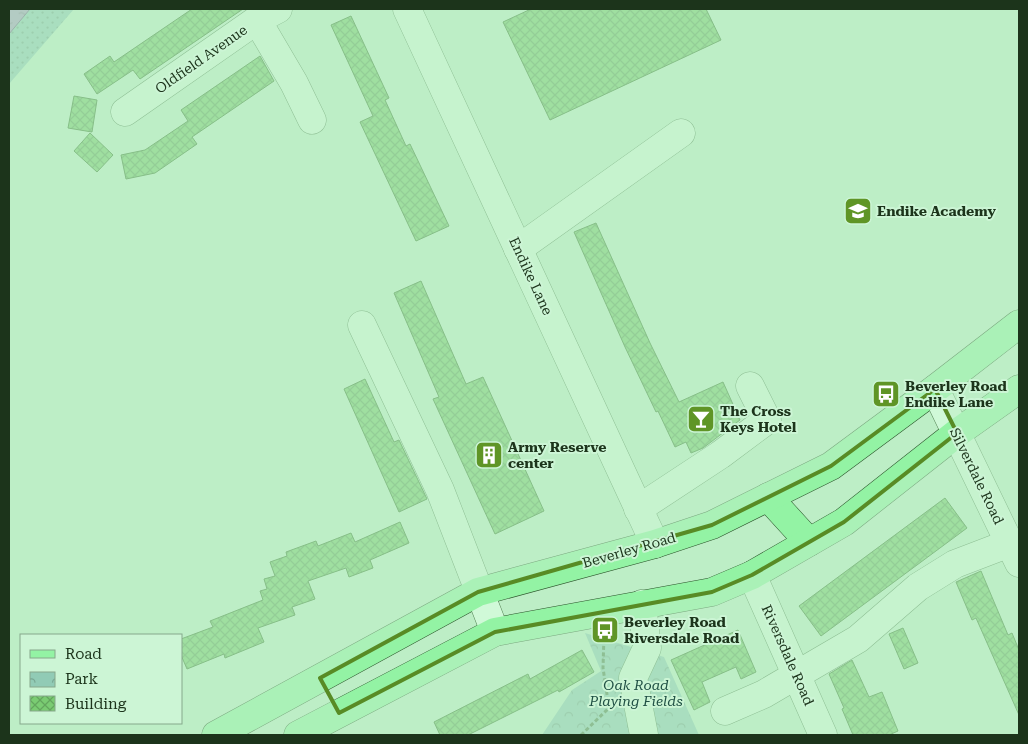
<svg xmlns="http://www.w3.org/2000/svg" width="1028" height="744" font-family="'Roboto Serif',serif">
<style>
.grass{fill:url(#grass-dots)}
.park{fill:url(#park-crowns)}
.water{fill:url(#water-ripples);stroke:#71688c}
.building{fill:url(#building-cross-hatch);stroke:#44853c}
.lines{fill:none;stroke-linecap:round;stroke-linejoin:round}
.minor-casing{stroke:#568557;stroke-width:29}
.major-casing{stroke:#2c532b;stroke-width:29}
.path{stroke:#568557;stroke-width:3;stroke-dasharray:4 2.5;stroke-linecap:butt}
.minor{stroke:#d0f9d8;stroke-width:28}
.major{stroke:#93f3a4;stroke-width:28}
.marked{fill:none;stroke:#588b25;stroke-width:4;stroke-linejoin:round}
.labels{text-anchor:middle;stroke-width:4;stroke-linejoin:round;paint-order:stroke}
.street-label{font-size:14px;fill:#1c341b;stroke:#ccf5d5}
.poi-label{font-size:14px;font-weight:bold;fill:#1c341b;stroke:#ccf5d5;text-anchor:start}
.park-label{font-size:14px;font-style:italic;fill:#215145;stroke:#ccf5d5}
</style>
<defs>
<pattern id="grass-dots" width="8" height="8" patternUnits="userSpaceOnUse" patternTransform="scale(1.25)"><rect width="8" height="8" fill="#91cbb5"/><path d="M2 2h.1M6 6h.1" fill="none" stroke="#76a692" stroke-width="1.8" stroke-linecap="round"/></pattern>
<pattern id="park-crowns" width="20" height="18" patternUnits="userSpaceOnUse" patternTransform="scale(1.25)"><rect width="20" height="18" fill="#91cbb5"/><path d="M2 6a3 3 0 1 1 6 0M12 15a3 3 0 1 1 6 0" fill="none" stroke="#76a692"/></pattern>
<pattern id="water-ripples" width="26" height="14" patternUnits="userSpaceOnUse" patternTransform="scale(1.25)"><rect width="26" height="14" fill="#a7a1bf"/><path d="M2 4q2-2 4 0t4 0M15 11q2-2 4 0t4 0" fill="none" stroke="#87849a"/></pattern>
<pattern id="building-cross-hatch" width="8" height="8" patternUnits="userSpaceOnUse" patternTransform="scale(1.25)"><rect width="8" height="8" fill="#7acc72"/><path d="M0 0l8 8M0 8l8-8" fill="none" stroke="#63a65d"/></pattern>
</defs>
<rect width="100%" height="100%" fill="#bdeec6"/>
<path class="grass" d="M30,9H74L9,84V34Z"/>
<path class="park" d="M585,633L664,657L699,735H542L572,690L601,671Z"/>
<path class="water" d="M9,9H30L9,34Z"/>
<g class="building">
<path d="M192,9H243L140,79L133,70L97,94L84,74L110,56L114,62Z"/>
<path d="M531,9H706L721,40L550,120L503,22Z"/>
<path d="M351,16L389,98L385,100L406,146L410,144L449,226L416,241L360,122L373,116L331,25Z"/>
<path d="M260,56L274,81L192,137L197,144L155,173L126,179L121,155L145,150L188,121L181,110Z"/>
<path d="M74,96L97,100L92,132L68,128Z"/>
<path d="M90,133L113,155L97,172L74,151Z"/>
<path d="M596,223L650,343L679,402L723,382L740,420L703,448L691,453L686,442L675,447L658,411L656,412L625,347L574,232Z"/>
<path d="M421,281L466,384L483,377L544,511L495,534L433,399L439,397L394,293Z"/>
<path d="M365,379L394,442L399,440L427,499L399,512L344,389Z"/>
<path d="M945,498L967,528L821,636L799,606Z"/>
<path d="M400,522L409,543L370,560L373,568L349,577L346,568L308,581L315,599L292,607L295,615L258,628L264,642L225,658L224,654L187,669L181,655V639L213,627L210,621L263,600L260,591L267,589L264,579L275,576L270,562L287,556L286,552L316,541L318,546L351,533L355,542Z"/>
<path d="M981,571L1008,635L1012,633L1019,650V715L976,618L972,620L956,582Z"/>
<path d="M903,628L918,663L904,669L889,634Z"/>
<path d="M738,630L756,672L741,679L736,667L702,682L710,702L694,710L671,660Z"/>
<path d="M582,650L594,672L559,692L558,690L468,735H440L434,722L528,674L530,679Z"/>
<path d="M852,660L869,697L882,692L898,731L889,735H853L842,709L844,708L829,674Z"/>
</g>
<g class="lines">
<g class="minor-casing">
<g id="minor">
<path d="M407,9L655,544"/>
<path d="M257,20L294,83L312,120"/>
<path d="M125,112L257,20L278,9"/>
<path d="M518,249L681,133"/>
<path d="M362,325L440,490L495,632"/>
<path d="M935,389L1019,563"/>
<path d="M638,509L720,455L767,420L750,386"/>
<path d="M752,575L823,735"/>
<path d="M642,604L647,648L633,678L644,735"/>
<path d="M725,711L764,694L858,639L918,587L955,564L1010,543"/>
</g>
</g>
<g class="major-casing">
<g id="major">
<path d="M768,497L809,542"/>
<path d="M216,735L478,592L655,544L712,525L831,466L935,389L1019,324"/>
<path d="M298,735L495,632L712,592L752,575L844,522L957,433L1019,389"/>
</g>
</g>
<path class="path" d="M581,735L609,708L603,668L604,635"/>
<use href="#minor" class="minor"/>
<use href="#major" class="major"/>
</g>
<path d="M0 0H1028V744H0ZM935,389L957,433L844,522L752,575L712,592L495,632L339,713L320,678L478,592L712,525L831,466Z" fill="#bdeec6" fill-opacity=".55" fill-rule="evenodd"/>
<path class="marked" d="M935,389L957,433L844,522L752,575L712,592L495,632L339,713L320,678L478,592L712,525L831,466Z"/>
<defs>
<g id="school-square" transform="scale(1.4375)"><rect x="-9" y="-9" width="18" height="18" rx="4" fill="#5f9526" stroke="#ccf5d5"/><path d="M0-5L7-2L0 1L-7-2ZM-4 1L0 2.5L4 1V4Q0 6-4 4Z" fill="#fff"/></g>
<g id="bus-square" transform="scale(1.4375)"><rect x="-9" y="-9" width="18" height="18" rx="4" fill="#5f9526" stroke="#ccf5d5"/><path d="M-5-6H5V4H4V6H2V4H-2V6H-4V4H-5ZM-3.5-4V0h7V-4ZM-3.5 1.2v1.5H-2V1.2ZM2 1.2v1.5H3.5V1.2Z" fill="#fff"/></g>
<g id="bar-square" transform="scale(1.4375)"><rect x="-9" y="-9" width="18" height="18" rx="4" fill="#5f9526" stroke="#ccf5d5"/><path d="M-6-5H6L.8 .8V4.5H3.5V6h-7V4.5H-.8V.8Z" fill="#fff"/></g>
<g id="building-square" transform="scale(1.4375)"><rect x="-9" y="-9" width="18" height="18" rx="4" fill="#5f9526" stroke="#ccf5d5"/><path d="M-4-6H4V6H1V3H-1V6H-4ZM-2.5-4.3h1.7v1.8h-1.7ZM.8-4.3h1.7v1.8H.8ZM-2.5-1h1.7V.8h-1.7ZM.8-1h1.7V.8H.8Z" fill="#fff"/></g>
</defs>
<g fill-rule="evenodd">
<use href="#school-square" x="858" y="211"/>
<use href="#bus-square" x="886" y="394"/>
<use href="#bar-square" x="701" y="419"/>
<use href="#building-square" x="489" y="455"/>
<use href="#bus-square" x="605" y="630"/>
</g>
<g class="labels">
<g class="street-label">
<text transform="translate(201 59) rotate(-35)" y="5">Oldfield Avenue</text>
<text transform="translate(531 276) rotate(65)" y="5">Endike Lane</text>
<text transform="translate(977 476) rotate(64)" y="5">Silverdale Road</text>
<text transform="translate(629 550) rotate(-16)" y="5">Beverley Road</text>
<text transform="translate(788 655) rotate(66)" y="5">Riversdale Road</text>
</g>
<g class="poi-label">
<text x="877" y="216">Endike Academy</text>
<text x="905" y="391">Beverley Road<tspan x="905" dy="16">Endike Lane</tspan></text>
<text x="720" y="416">The Cross<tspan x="720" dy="16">Keys Hotel</tspan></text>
<text x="508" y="452">Army Reserve<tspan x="508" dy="16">center</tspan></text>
<text x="624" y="627">Beverley Road<tspan x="624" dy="16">Riversdale Road</tspan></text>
</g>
<g class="park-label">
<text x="636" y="690">Oak Road<tspan x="636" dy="16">Playing Fields</tspan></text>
</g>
</g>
<rect width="1028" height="744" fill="none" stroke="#1c341b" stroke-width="20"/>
<rect x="20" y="634" width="162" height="90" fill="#ccf5d5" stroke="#86a88b"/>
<rect x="30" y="650" width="25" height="8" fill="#93f3a4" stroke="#86a88b"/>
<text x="65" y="659" font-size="15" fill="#1c341b">Road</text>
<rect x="30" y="672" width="25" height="15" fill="url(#park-crowns)" stroke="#86a88b"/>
<text x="65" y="684" font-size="15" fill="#1c341b">Park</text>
<rect x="30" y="696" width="25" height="15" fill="url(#building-cross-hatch)" stroke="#86a88b"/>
<text x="65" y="709" font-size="15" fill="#1c341b">Building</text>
</svg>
